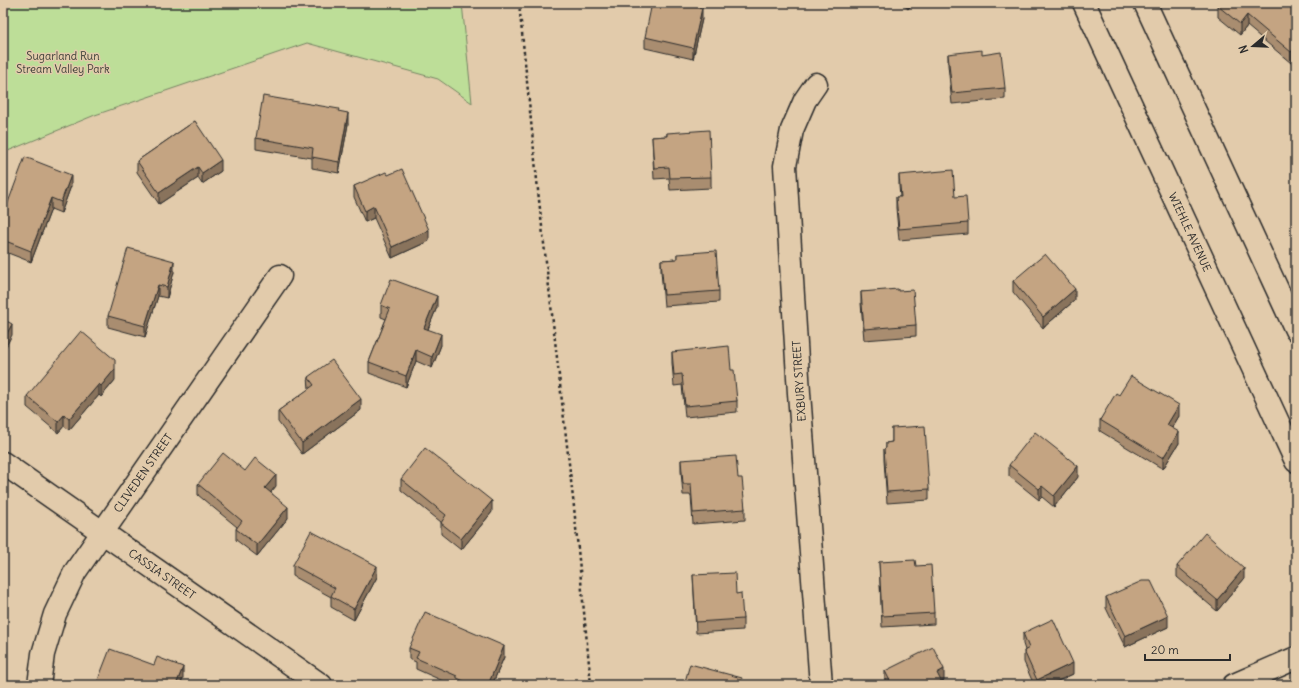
<svg xmlns="http://www.w3.org/2000/svg" width="1299" height="688" font-family="Delius,sans-serif">
<style>
.green{fill:#bdde98;stroke:#748462}
.lines{fill:none;stroke-linecap:round;stroke-linejoin:round}
.street-casing{stroke:#2b2b2b;stroke-width:25}
.secondary-casing{stroke:#2b2b2b;stroke-width:25}
.path{stroke:#2b2b2b;stroke-width:2.5;stroke-dasharray:3 3;stroke-linecap:butt}
.street{stroke:#e2cbab;stroke-width:22}
.secondary{stroke:#e2cbab;stroke-width:22}
.wall{fill:#a98d70;stroke:#2b2b2b}
.shaded-wall{fill:#89735b;stroke:#2b2b2b}
.building{fill:#c4a482;stroke:#2b2b2b}
.labels{text-anchor:middle;stroke-width:3;stroke-linejoin:round;paint-order:stroke}
.park-label{font-size:11px;fill:#3a3d36;stroke:#e2cbab}
.street-label{font-size:11px;fill:#2b2b2b;stroke:#e2cbab}
</style>
<rect width="100%" height="100%" fill="#e2cbab"/>
<filter id="ink" filterUnits="userSpaceOnUse"><feTurbulence type="fractalNoise" baseFrequency=".025" numOctaves="2"/><feDisplacementMap in="SourceGraphic" scale="8" xChannelSelector="R" yChannelSelector="G"/><feConvolveMatrix kernelMatrix="1 2 1 2 8 2 1 2 1" color-interpolation-filters="sRGB"/></filter>
<g filter="url(#ink)">
<path class="green" d="M3,3H462L472,103L438,79L307,43L95,115L3,153Z"/>
<g class="lines">
<g class="street-casing">
<g id="street">
<path d="M816,84L805,100L792,130L785,166L799,393L821,685"/>
<path d="M3,463L321,685"/>
<path d="M39,685L43,654L55,614L75,572L280,276"/>
<path d="M1234,685L1296,658"/>
</g>
</g>
<g class="secondary-casing">
<g id="secondary">
<path d="M1084,3L1296,461"/>
<path d="M1145,3L1296,330"/>
</g>
</g>
<path class="path" d="M519,3L539,200L574,507L591,685"/>
<use href="#street" class="street"/>
<use href="#secondary" class="secondary"/>
</g>
<g class="wall">
<path d="M901,3H914L908,9Z"/>
<path d="M1296,5V57L1291,63L1247,26L1240,35L1218,17V6Z"/>
<path d="M702,19L693,59L645,48V37Z"/>
<path d="M948,54L1005,88V99L952,104L948,65Z"/>
<path d="M339,112L348,124L339,173L312,168V158L256,149V138Z"/>
<path d="M195,121L221,171L202,184L198,178L159,204L137,172V161Z"/>
<path d="M667,133L711,177V188L670,190L669,178L654,179L652,137L667,136Z"/>
<path d="M388,175L429,241L392,258L374,218L365,222L354,197V186Z"/>
<path d="M899,175L955,197L968,223V234L899,240L896,208V197H900L899,186Z"/>
<path d="M71,186L61,213L51,209L31,262L3,251V216Z"/>
<path d="M677,254L719,291V302L664,306L661,271V260L677,259Z"/>
<path d="M174,272L167,298L158,296L145,337L108,327V316Z"/>
<path d="M1013,281L1075,300L1043,328L1013,292Z"/>
<path d="M898,291L916,325V336L864,340L861,303V292Z"/>
<path d="M381,305L437,307L428,329L441,345L432,368L416,361L406,387L369,373V362L386,319L381,317Z"/>
<path d="M672,352L731,370L737,401V412L685,417L682,385L674,386L672,363Z"/>
<path d="M308,377L361,410L302,454L278,422V411L309,389Z"/>
<path d="M115,380L101,397L99,395L69,430L64,426L58,433L27,407V396Z"/>
<path d="M1119,395L1179,416L1172,428L1179,443L1163,469L1100,431V420Z"/>
<path d="M892,428L929,489V500L887,503L884,460V449L886,448V443L892,442Z"/>
<path d="M681,460L738,478L745,509V520L693,524L691,495H683L681,471Z"/>
<path d="M1009,465L1078,477L1054,507L1042,497L1039,500L1009,476Z"/>
<path d="M245,471L276,486L271,492L288,518L257,556L236,540V529L237,527L198,495V484Z"/>
<path d="M401,479L492,512L461,550L441,534V522L401,490Z"/>
<path d="M879,562L916,566L934,613V624L882,627Z"/>
<path d="M293,565L377,577L354,620L331,607V597L293,576Z"/>
<path d="M1177,566L1244,579L1217,611L1177,577Z"/>
<path d="M693,575L736,594L743,619V630L696,633Z"/>
<path d="M1106,597L1168,627L1125,647L1106,608Z"/>
<path d="M1023,633L1073,674L1049,685H1034L1024,662V651L1025,650L1023,644Z"/>
<path d="M409,648L504,657L492,685H452L416,669V662L409,659Z"/>
<path d="M885,671L944,680L941,682L943,685H887L885,682Z"/>
</g>
<g class="shaded-wall">
<path d="M908,3H914L908,9Z"/>
<path d="M702,8V19L693,59V48Z"/>
<path d="M1247,15V26L1240,35V24Z"/>
<path d="M1296,46V57L1291,63V52Z"/>
<path d="M348,113V124L339,173V162Z"/>
<path d="M221,160V171L202,184V173Z"/>
<path d="M198,167V178L159,204V193Z"/>
<path d="M71,175V186L61,213V202Z"/>
<path d="M51,198V209L31,262V251Z"/>
<path d="M374,206V218L365,222V211Z"/>
<path d="M429,230V241L392,258V247Z"/>
<path d="M174,261V272L167,298V287Z"/>
<path d="M158,285V296L145,337V326Z"/>
<path d="M1075,289V300L1043,328V317Z"/>
<path d="M437,296V307L424,339V328Z"/>
<path d="M12,324V335L3,352V341Z"/>
<path d="M441,334V345L432,368V357Z"/>
<path d="M416,350V361L406,387V376Z"/>
<path d="M115,369V380L101,397V386Z"/>
<path d="M99,384V395L69,430V419Z"/>
<path d="M361,399V410L302,454V443Z"/>
<path d="M1179,405V416L1167,436V425Z"/>
<path d="M64,415V426L58,433V422Z"/>
<path d="M1179,432V443L1163,469V458Z"/>
<path d="M1078,466V477L1054,507V496Z"/>
<path d="M276,475V486L265,499V488Z"/>
<path d="M1042,486V497L1039,500V489Z"/>
<path d="M492,501V512L461,550V539Z"/>
<path d="M288,507V518L257,556V545Z"/>
<path d="M377,566V577L354,620V609Z"/>
<path d="M1244,568V579L1217,611V600Z"/>
<path d="M1168,616V627L1125,647V636Z"/>
<path d="M504,646V657L492,685H488Z"/>
<path d="M1073,663V674L1049,685H1037V680Z"/>
<path d="M183,667V678L180,685H176Z"/>
<path d="M944,669V680L937,684V673Z"/>
</g>
<g class="building">
<path d="M652,3H655L667,6L668,3H682L702,8L693,48L645,37Z"/>
<path d="M1221,3H1293L1296,5L1295,10L1296,11V46L1291,52L1247,15L1240,24L1218,6Z"/>
<path d="M982,50V55L1001,52L1005,88L952,93L948,54Z"/>
<path d="M263,96L339,109L338,111L348,113L339,162L312,157L313,148L256,138Z"/>
<path d="M195,121L221,160L202,173L198,167L159,193L137,161Z"/>
<path d="M709,130L711,177L670,178L669,167L654,168L652,137L667,136V133Z"/>
<path d="M25,157L71,175L61,202L51,198L31,251L3,240V216Z"/>
<path d="M402,169L429,230L392,247L374,206L365,211L354,186L386,172L388,175Z"/>
<path d="M953,170L955,197L966,196L968,223L899,229L896,197H901L899,175Z"/>
<path d="M128,248L174,261L167,287L158,285L145,326L108,316Z"/>
<path d="M716,251L719,291L664,295L661,260L677,259V254Z"/>
<path d="M1045,254L1075,289L1043,317L1013,281Z"/>
<path d="M391,279L437,296L424,328L441,334L432,357L416,350L406,376L369,362L390,309L381,305Z"/>
<path d="M898,289V291L913,290L916,325L864,329L861,292Z"/>
<path d="M3,319L12,324L3,341Z"/>
<path d="M81,331L115,360V369L101,386L99,384L69,419L64,415L58,422L27,396Z"/>
<path d="M729,346L731,370H734L737,401L685,406L682,374L674,375L672,352Z"/>
<path d="M332,360L361,399L302,443L278,411L314,385L308,377Z"/>
<path d="M1131,376L1179,405L1167,425L1179,432L1163,458L1100,420L1116,393L1119,395Z"/>
<path d="M925,426L929,489L887,492L884,449L886,448V443L892,442V428Z"/>
<path d="M1035,432L1078,466L1054,496L1042,486L1039,489L1009,465Z"/>
<path d="M425,448L492,501L461,539L441,523L446,515L401,479Z"/>
<path d="M223,453L245,471L255,458L276,475L265,488L288,507L257,545L236,529L242,521L198,484Z"/>
<path d="M736,456L738,478H742L745,509L693,513L691,484H683L681,460Z"/>
<path d="M311,531L377,566L354,609L331,596L335,588L293,565Z"/>
<path d="M1205,533L1244,568L1217,600L1177,566Z"/>
<path d="M915,560L916,566L931,565L934,613L882,616L879,562Z"/>
<path d="M735,573L736,594L741,593L743,619L696,622L693,575Z"/>
<path d="M1142,581H1151L1168,616L1125,636L1106,597Z"/>
<path d="M425,612L504,646L488,685H473L457,678V676L416,658L419,652L409,648Z"/>
<path d="M1053,619L1073,663L1037,680L1024,651L1029,648L1023,633Z"/>
<path d="M933,647L944,669L937,673L943,685H892L885,671Z"/>
<path d="M110,649L154,665L157,657L183,667L176,685H96Z"/>
<path d="M690,664L742,678L740,685H684Z"/>
</g>
</g>
<g class="labels">
<g class="park-label">
<text x="63" y="60">Sugarland Run<tspan x="63" dy="13">Stream Valley Park</tspan></text>
</g>
<g class="street-label">
<text transform="translate(1190 232) rotate(65)" y="4">WIEHLE AVENUE</text>
<text transform="translate(799 381) rotate(-94)" y="4">EXBURY STREET</text>
<text transform="translate(143 473) rotate(-55)" y="4">CLIVEDEN STREET</text>
<text transform="translate(162 574) rotate(35)" y="4">CASSIA STREET</text>
</g>
</g>
<rect width="1299" height="688" fill="none" stroke="#e2cbab" stroke-width="16"/>
<rect x="8" y="8" width="1283" height="672" fill="none" stroke="#2b2b2b" stroke-width="1.5" filter="url(#ink)"/>
<g transform="translate(1253 46) rotate(251)" stroke="#e2cbab" stroke-width="3" paint-order="stroke">
<path d="M0-3L7 15L0 10L-7 15Z" fill="#2b2b2b"/>
<text y="-6" font-size="11" font-weight="bold" text-anchor="middle" fill="#2b2b2b">N</text>
</g>
<path d="M1145 654v6h85v-6" fill="none" stroke="#2b2b2b" stroke-width="2"/>
<text x="1151" y="654" font-size="12" fill="#2b2b2b" stroke="#e2cbab" stroke-width="3" paint-order="stroke">20 m</text>
</svg>
